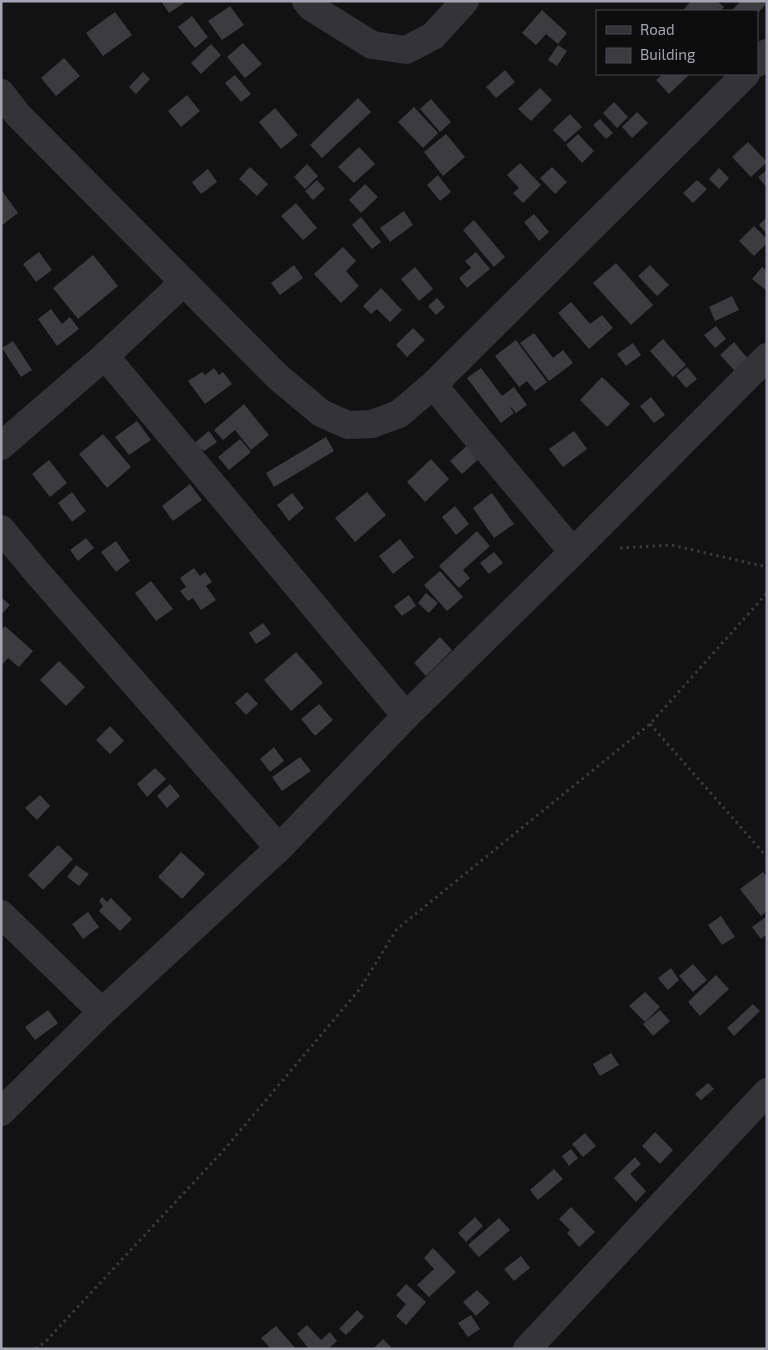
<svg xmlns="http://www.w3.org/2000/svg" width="768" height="1350" font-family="'Exo 2',sans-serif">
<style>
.building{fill:#3c3c40}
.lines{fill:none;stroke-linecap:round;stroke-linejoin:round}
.path{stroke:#39393f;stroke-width:3;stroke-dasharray:2.5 4;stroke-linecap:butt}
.minor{stroke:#333338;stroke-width:28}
</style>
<rect width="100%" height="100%" fill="#121213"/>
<g class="building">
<path d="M161,1H187L169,13Z"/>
<path d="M691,1H717L724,7L720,11H687L684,9Z"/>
<path d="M741,1H763L766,4L757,14V11H731Z"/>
<path d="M230,6L244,25L222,40L208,21Z"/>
<path d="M542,10L567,33L558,44L546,34L536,45L522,33Z"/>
<path d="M115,12L132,35L103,56L86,33Z"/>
<path d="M192,16L208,37L195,48L178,27Z"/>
<path d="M243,43L262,64L245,78L227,57Z"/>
<path d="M211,44L221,55L201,74L191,63Z"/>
<path d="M558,45L567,51L557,66L548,60Z"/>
<path d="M64,58L80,76L56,96L41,78Z"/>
<path d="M505,70L515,82L496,98L486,87Z"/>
<path d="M143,72L150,79L136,94L129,87Z"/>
<path d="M663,74H690L669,94L656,80Z"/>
<path d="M235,75L251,94L241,102L225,83Z"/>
<path d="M540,88L552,100L531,121L518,109Z"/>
<path d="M187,95L200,111L181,127L168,111Z"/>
<path d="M358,98L371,112L322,158L310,145Z"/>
<path d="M431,99L451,122L440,132L420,109Z"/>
<path d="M614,102L628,117L617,128L603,113Z"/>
<path d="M414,107L438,133L423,148L398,122Z"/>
<path d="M275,108L298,135L281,149L259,122Z"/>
<path d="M637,112L648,123L632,138L622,127Z"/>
<path d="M570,114L582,127L565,142L553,130Z"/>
<path d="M600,119L613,133L606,139L593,125Z"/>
<path d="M446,134L465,157L443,176L424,152Z"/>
<path d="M578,134L594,151L582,163L566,145Z"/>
<path d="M748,142L767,162L751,177L732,157Z"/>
<path d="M359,147L375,164L354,183L338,167Z"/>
<path d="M520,163L541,185L523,203L513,193L519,188L507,175Z"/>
<path d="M307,164L318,176L305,189L294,177Z"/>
<path d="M250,167L268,184L257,196L239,179Z"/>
<path d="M552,167L567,182L555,194L540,178Z"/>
<path d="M719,168L729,178L719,189L709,179Z"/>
<path d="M208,169L217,182L201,194L192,182Z"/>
<path d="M767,170V188L758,177Z"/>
<path d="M438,175L451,192L440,201L427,185Z"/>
<path d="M317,180L325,189L313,200L305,191Z"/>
<path d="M697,180L707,189L693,203L683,193Z"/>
<path d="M365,184L378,197L361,213L349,200Z"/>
<path d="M1,189L18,213L1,226Z"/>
<path d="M296,203L317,228L303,240L281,216Z"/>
<path d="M404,211L413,225L390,242L380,228Z"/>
<path d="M534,214L549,232L539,241L524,222Z"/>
<path d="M361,217L381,242L372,249L352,225Z"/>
<path d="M767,217V234L759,225Z"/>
<path d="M474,220L505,257L494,267L463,230Z"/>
<path d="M754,226L767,239V243L754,256L739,241Z"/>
<path d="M343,247L356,261L346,271L359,286L341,303L314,274Z"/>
<path d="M39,252L52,270L36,282L23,264Z"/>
<path d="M476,252L490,269L467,288L459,278L471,268L465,261Z"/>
<path d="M93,255L118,286L78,319L53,288Z"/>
<path d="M616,263L653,305L631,325L593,283Z"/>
<path d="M294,265L303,278L280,295L271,283Z"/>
<path d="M650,265L669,285L657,296L638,276Z"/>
<path d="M415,267L433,289L419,301L401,279Z"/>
<path d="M762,267L767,271V291L752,279Z"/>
<path d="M381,288L402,310L390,322L377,309L371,314L363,306Z"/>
<path d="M732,296L739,310L715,321L709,307Z"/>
<path d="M437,298L445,307L436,315L428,306Z"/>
<path d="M571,302L590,324L602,315L613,328L589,349L558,313Z"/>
<path d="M51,309L62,324L70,317L79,329L57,346L38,319Z"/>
<path d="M716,326L726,339L715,348L704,335Z"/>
<path d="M413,328L425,340L407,357L396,345Z"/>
<path d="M534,333L553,358L563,350L573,363L549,381L520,343Z"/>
<path d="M663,339L686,365L673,377L650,351Z"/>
<path d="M516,340L547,382L535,391L527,381L519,387L495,356Z"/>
<path d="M13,341L32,370L21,377L2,348Z"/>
<path d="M734,342L748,359L735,371L720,355Z"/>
<path d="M633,343L641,355L626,366L617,354Z"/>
<path d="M687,367L697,379L686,388L676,376Z"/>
<path d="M214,368L219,375L223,372L232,384L205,404L188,381L202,372L205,375Z"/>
<path d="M481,368L502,396L514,387L527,405L516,413L508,404L514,413L501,423L467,378Z"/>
<path d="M602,377L630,404L607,427L580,400Z"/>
<path d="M651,397L665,415L654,423L640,406Z"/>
<path d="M244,404L269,435L251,450L235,430L223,440L214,430Z"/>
<path d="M137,421L151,440L129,455L115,437Z"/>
<path d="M209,431L217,442L204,451L202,449L193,456L187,449Z"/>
<path d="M574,431L587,449L563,467L549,449Z"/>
<path d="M103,434L131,467L107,488L79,454Z"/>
<path d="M326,437L334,451L274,487L266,473Z"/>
<path d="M240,439L251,452L229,470L218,457Z"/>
<path d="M469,444L481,457L462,474L450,461Z"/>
<path d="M431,459L449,479L425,502L407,482Z"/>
<path d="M49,460L67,483L50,497L32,474Z"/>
<path d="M190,484L202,500L173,521L162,506Z"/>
<path d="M72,492L86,511L72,522L58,503Z"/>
<path d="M367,492L386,515L355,542L335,518Z"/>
<path d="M292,493L304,508L289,521L277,505Z"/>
<path d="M492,493L514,524L494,538L473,508Z"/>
<path d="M455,506L469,524L456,535L442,517Z"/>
<path d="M477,531L490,546L463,570L470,578L459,588L439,566Z"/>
<path d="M86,538L94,548L78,561L70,550Z"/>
<path d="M400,539L414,557L393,574L379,556Z"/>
<path d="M116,541L130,561L116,572L101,552Z"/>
<path d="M494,552L503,563L489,574L480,563Z"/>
<path d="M194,568L200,576L205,572L212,582L206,586L216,600L201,610L193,598L188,601L180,591L186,587L180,578Z"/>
<path d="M440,571L463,597L447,611L424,585Z"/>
<path d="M151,581L173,609L156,621L135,593Z"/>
<path d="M426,593L438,603L429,613L418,603Z"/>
<path d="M409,595L416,606L402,616L394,606Z"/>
<path d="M1,597L10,605L1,615Z"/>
<path d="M263,623L271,634L256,644L249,633Z"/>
<path d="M5,626L33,651L19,667L8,658L1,666V630Z"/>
<path d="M440,637L452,650L426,676L414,663Z"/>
<path d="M296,652L323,683L291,711L264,680Z"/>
<path d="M59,661L85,687L66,706L40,680Z"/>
<path d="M247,692L258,704L246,715L235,703Z"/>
<path d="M319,704L333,720L315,736L301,719Z"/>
<path d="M110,726L124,741L110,754L96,740Z"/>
<path d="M274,747L284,761L270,772L260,759Z"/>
<path d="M300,757L311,771L282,791L272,777Z"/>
<path d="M155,768L166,779L147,797L137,784Z"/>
<path d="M170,784L180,796L167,808L157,796Z"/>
<path d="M40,795L50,806L37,820L25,808Z"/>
<path d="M58,845L73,859L43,890L28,875Z"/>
<path d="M181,852L205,874L182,899L158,877Z"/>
<path d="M76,865L89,874L79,886L67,877Z"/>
<path d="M763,872L767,877V911L761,916L740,889Z"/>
<path d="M102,897L107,902L111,898L132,919L120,931L99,911L103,906L99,901Z"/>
<path d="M88,912L99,927L83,939L72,924Z"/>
<path d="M721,916L735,937L722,945L708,925Z"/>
<path d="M767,916V934L761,939L752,927Z"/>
<path d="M693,964L707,980L693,992L679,976Z"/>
<path d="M671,968L679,980L668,990L658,978Z"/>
<path d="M716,975L729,989L700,1016L688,1002Z"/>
<path d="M645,992L660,1007L645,1022L629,1006Z"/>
<path d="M753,1004L760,1011L734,1036L727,1028Z"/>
<path d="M48,1010L58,1023L35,1040L25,1027Z"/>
<path d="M660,1010L670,1021L653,1036L643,1024Z"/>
<path d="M611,1053L619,1065L600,1076L593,1064Z"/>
<path d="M708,1083L714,1089L701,1100L695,1094Z"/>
<path d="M655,1132L673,1150L660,1164L642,1146Z"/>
<path d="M585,1133L596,1146L583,1157L572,1144Z"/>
<path d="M571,1149L578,1158L569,1166L562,1156Z"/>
<path d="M635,1157L641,1164L630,1174L646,1191L636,1202L614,1178Z"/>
<path d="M554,1169L563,1179L538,1200L530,1190Z"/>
<path d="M571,1207L595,1232L579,1247L567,1233L570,1230L559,1219Z"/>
<path d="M475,1217L483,1226L466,1242L458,1233Z"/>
<path d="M499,1218L510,1230L479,1257L468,1245Z"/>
<path d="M433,1248L456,1272L429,1297L417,1285L434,1269L424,1258Z"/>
<path d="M521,1256L530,1268L514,1281L504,1269Z"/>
<path d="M406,1284L426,1302L406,1325L396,1316L406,1304L396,1295Z"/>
<path d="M477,1290L490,1303L476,1316L463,1302Z"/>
<path d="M357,1310L364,1317L346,1335L339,1329Z"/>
<path d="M471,1315L480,1329L468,1337L458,1323Z"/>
<path d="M307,1325L321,1340L330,1332L337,1341L328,1349H309L297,1334Z"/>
<path d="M276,1326L296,1349H271L261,1338Z"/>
<path d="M383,1339L393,1349H373Z"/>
</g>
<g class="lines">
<g class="path">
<path d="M620,548L671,545L767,567"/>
<path d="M650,724L767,857"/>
<path d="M36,1349L47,1340L223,1151L359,990L397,929L650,724L767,593"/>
</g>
<g class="minor">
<path d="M306,1L311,7L372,45L406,50L433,36L465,1"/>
<path d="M757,63L767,53"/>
<path d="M1,93L18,115L278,377L321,413L348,425L372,424L399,414L433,385L746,74"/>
<path d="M105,356L406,716"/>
<path d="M433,385L573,552"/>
<path d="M1,446L105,356L184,282"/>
<path d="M1,529L35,570L279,848"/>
<path d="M1,914L102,1012"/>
<path d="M1,1112L102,1012L279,848L406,716L573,552L767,357"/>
<path d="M527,1349L767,1092"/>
</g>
</g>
<rect width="768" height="1350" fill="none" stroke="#a3a5b4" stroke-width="5"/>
<rect x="596" y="10" width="162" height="65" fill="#0d0d0e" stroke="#494a50"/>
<rect x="606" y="26" width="25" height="8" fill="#333338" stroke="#494a50"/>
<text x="640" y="35" font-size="15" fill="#a3a5b4">Road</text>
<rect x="606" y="48" width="25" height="15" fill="#3c3c40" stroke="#494a50"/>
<text x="640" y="60" font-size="15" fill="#a3a5b4">Building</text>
</svg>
